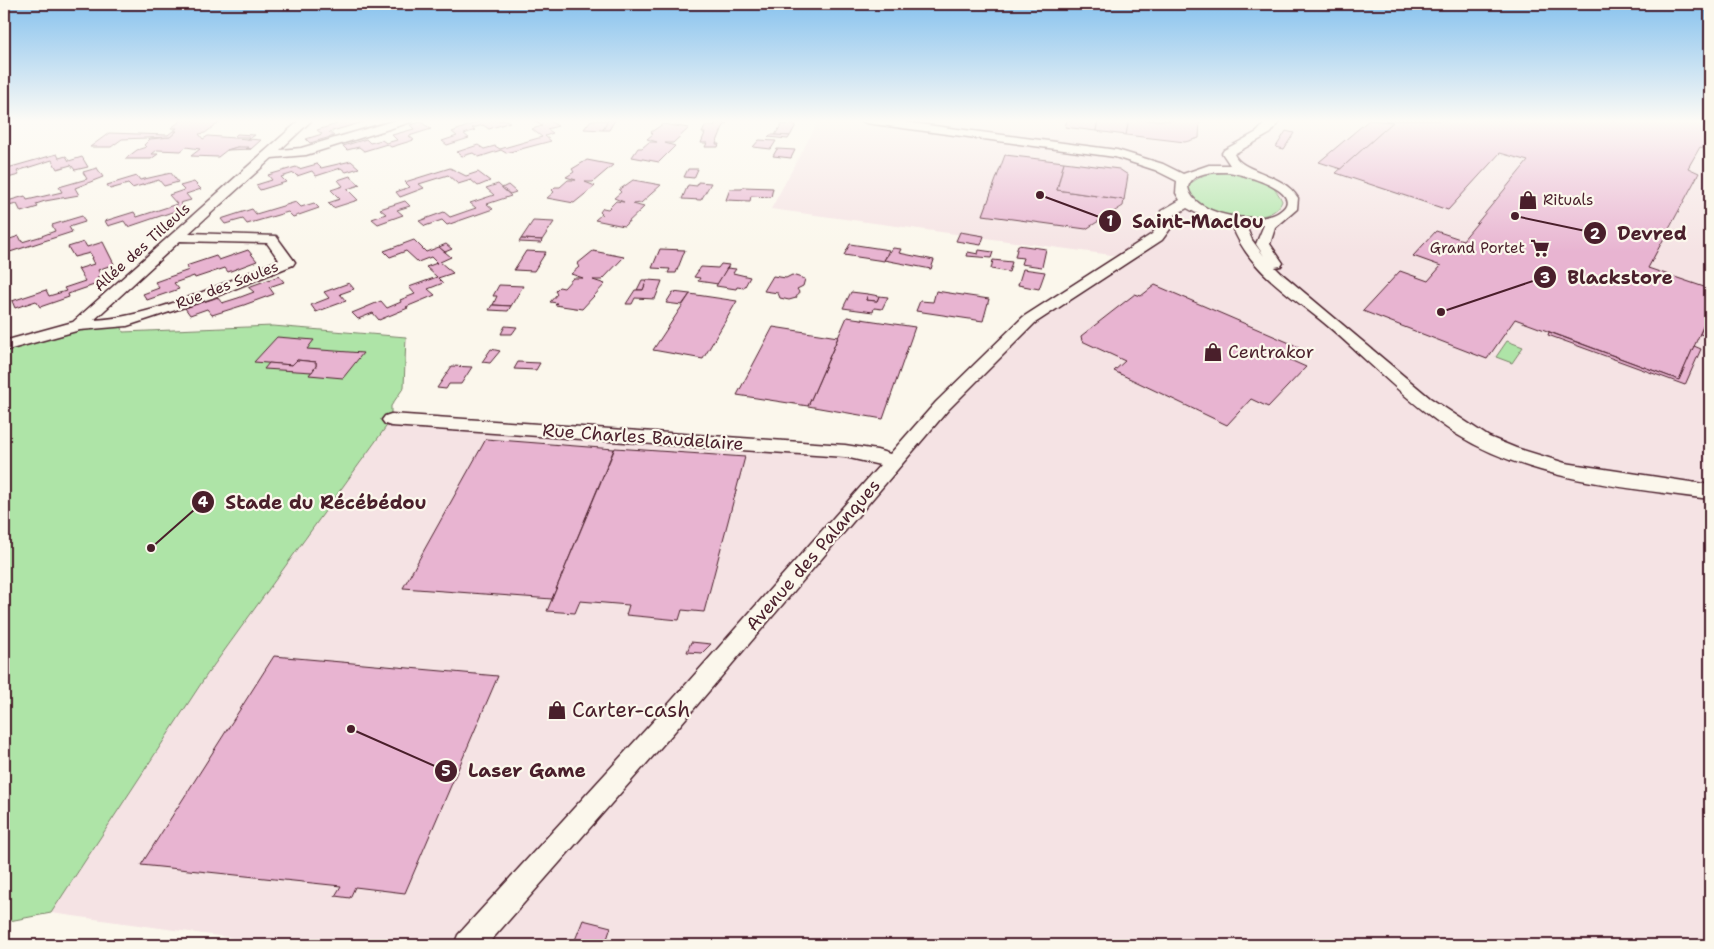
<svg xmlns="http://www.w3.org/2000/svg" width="1714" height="949" font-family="'Shantell Sans',sans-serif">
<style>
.built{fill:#f5e3e4}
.green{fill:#aee4a7;stroke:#7c8269}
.building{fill:#e8b4d1;stroke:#4a1f2b}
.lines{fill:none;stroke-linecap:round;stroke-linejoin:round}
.street-casing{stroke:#4a1f2b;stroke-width:3}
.street{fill:#fbf7ec;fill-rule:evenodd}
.labels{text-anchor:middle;stroke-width:4.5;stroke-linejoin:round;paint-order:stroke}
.far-poi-label{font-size:15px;fill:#4a1f2b;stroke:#fbf7ec;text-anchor:start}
.far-street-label{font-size:15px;fill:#4a1f2b;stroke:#fbf7ec}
.poi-label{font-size:18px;fill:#4a1f2b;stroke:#fbf7ec;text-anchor:start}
.street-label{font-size:18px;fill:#4a1f2b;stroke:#fbf7ec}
.near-poi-label{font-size:21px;fill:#4a1f2b;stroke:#fbf7ec;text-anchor:start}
.leader{fill:none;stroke:#4a1f2b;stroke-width:2}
.callout-dot{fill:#4a1f2b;stroke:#fbf7ec;stroke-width:2}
.mark-label{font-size:15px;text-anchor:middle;font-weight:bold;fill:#fff}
.callout-label{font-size:19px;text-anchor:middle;font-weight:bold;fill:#4a1f2b;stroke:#fbf7ec;stroke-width:4.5;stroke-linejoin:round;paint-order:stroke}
</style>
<rect width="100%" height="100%" fill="#fbf7ec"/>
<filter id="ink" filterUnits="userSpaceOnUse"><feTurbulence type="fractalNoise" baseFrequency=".02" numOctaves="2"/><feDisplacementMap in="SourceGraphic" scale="10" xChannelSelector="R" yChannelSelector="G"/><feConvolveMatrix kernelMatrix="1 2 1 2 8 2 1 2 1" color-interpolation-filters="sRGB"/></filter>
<g filter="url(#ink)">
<path class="built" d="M819,120H1710V945H284L51,913L206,676L391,420L845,451L893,463L1029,320L1126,257L771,209Z"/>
<g class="green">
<path d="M1216,173C1239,173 1272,176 1282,201C1272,232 1184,216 1189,184L1204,175Z"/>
<path d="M121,323L123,332L273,326L406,337L404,387L391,406V420L206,676L51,913L4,922V346L79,325Z"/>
<path d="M1507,341L1523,347L1512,363L1496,357Z"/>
</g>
<g class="building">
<path d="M182,120H222L205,133L199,134L203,139L208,136L261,140L251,149L237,147L227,150L218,157L191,156L200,149L186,147L181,151L157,150L152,154H158L151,159H125L137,150L146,147L144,145L150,139L170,137L177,131H173L177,128H171Z"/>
<path d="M341,120H370L329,132L334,136L310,143L306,139L322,134L317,130L337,124L334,122Z"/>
<path d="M483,120H506L510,122L489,129L483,125L472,128L475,130L464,134L469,138L447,145L442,141L457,136L452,132Z"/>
<path d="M540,120H548L558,126L547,129L553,133L545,136L551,141L506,153L501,150L479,157L473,153L462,156L457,152L478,145L484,149L495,146L500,149L542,137L532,129L542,126L535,121Z"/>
<path d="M591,120H608L603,130L584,129Z"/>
<path d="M608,120H615L609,130H603Z"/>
<path d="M1067,120H1098L1096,131L1065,127Z"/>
<path d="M1098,120H1129L1126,135L1096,131Z"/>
<path d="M1129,120H1200L1199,138L1185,142L1126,135Z"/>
<path d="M1369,120L1393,122L1341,169L1319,162Z"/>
<path d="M1385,120H1710V150L1700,147L1688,168L1699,173L1648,268L1710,289V311L1679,380L1515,319L1487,359L1363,311L1400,271L1428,281L1441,266L1413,256L1436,231L1463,240L1528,161L1500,153L1448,210L1336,173L1393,122Z"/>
<path d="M421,122L431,129L409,136L414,140L391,147L387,144L364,151L359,147L347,150L343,146L366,139L370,143L382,140L386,143L397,140L392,135L414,129L410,125Z"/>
<path d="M715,123H727L723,127L716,144H719L718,147H705L707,143H701L705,133H702L703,131L705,126H714Z"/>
<path d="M663,124L689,128L673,143H665L675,146L659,162L632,157L638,148H642L649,142H657L647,139L653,134L651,132Z"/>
<path d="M782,124L796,125L790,136L775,135Z"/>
<path d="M173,131H177L170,137L122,139L111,147H90L109,133L168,135Z"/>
<path d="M1286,131L1294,133L1284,149L1276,147Z"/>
<path d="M237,134L255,135L249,139H247L249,137H234Z"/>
<path d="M770,135H775L790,136L788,139L768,137Z"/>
<path d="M759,140L776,141L771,149L753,147Z"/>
<path d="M237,147H249L246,149H251L227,150Z"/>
<path d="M777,149L795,150L791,158L773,156Z"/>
<path d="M57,154L59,158L66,156L69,161L82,157L88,167L75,170L71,165L57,169L52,160L17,171L19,175L4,179V169Z"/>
<path d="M1005,155L1064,162L1057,190L1124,200L1123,206L1086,229L983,215Z"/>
<path d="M587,160L613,165L593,182H585L595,186L574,203L547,198L554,192L552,190L555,187H560L568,180H576L566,177L574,172L572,169Z"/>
<path d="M351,161L359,168L346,172L341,168L316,176L312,171L297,176L294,173L281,177L286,182L260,190L256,185L272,180L268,175L296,167L299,169L317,164L321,168Z"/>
<path d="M1064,162L1119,169L1128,175L1124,200L1057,190Z"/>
<path d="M97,168L103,177L75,188L79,195L45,201L36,204L38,207L21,212L17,204L4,207V202L25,196L27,200L62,192L59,187L87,179L83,172Z"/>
<path d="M450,168L466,176L478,172L490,181L478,186L471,180L458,184L448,175L419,184L424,188L400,197L396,192L410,187L405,182Z"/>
<path d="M688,169H698L694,178L684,177Z"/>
<path d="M171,173L178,182L164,186L159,180L132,188L128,184L110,189L107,185L137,176L140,180Z"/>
<path d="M350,176L360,185L347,189L358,200L333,208L328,203L340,199L331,190L343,186L338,180Z"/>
<path d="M633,180L661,185L641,203L633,204L644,207L624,226L595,220L602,214L600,212L603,208L608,209L616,201L624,202L614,198L621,192L619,190Z"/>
<path d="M194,182L201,189L186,194L191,200L180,203L184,208L128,227L124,221L108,226L105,221L134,212L137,217L177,204L169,195L184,190L180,186Z"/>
<path d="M698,182L711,183L701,200L682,199L688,185L697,186Z"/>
<path d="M498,184L511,196L487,204L493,209L447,225L442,220L425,226L419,221L444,212L450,217L476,208L470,203L494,195L486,188Z"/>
<path d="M508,185L516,192L510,194L502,188Z"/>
<path d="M743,187L773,188L771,197L751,196L750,201L726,200L730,189H742Z"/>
<path d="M405,201L410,206L397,210L403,215L378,224L372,219L386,214L380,209Z"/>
<path d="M296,202L301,207L314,203L319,208L293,217L288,212L247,224L243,219L225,224L221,219L252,209L256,214Z"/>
<path d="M82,216L85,222L69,227L72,232L10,252L7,247L4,248V241L19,236L22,242L39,237L55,231L52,225Z"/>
<path d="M533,221L554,222L542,240L521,239Z"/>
<path d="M960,232L984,236L981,245L956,241Z"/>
<path d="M521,239L542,240L541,243L519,242Z"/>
<path d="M414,240L426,252L439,247L451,257L440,262L453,273L438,278L443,283L428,289L435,295L406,307L408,308L379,320L373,313L358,319L352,313L381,301L387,308L401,302L400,300L415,294L409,287L437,277L426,267L437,263L431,257L418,262L406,251L390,257L384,251Z"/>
<path d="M84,242L87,247L103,242L114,264L98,270L101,276L97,277L100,283L68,294L69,297L40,307L36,301L15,308L12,301L46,290L49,296L66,291L64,288L85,281L78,269L94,264L91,258H93L90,253L74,257L68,247Z"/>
<path d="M446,244L452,249L445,252L439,247Z"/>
<path d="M850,244L889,250L884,261L844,255Z"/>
<path d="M1018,245L1046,249L1042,267L1021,264L1023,258L1015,257Z"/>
<path d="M893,248L901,249L899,253L934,260L931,269L884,260Z"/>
<path d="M660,249L685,250L676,273H668L670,269L652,268Z"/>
<path d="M248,250L257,261L228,272L225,268L195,278L194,276L174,283L179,289L147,300L143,294L159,288L155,282L189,270L186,266L216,256L219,260Z"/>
<path d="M979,250L993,252L991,258L967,256L968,252L978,254Z"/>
<path d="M526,251L546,252L534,271L514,270Z"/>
<path d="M593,251L624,257L602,280H593L605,284L582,309L555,305L557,303L550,302L557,294L555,291L559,287L564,288L573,278H583L571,274L579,267L577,264Z"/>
<path d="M993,260L1012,262L1009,272L991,269Z"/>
<path d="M721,264L729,265L718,284L698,281L700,278L694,277L701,267L718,268Z"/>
<path d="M727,268L736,269L733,273L750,277L744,288L737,287L736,289L716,286Z"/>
<path d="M1023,269L1045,272L1039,289L1018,285Z"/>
<path d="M792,275L805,279L803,286L797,289L799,292L796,298L789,300L780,298L778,293L764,291L773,276L786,278Z"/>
<path d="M279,276L284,282L269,287L274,294L244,305L212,315L207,309L190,315L185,308L217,297L222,303L238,298L254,292L248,287Z"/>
<path d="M642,280H647L643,290H637Z"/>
<path d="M647,280L662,281L655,299L635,298L632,304H626L635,290H643Z"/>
<path d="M349,283L354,289L340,294L346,301L316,312L311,305L329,298L324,292Z"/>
<path d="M499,285L523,286L511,306L493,305L497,296H493Z"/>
<path d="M1155,285L1299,347L1288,359L1306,367L1268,407L1251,399L1227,425L1114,371L1125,361L1082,341L1081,336L1135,294L1141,296Z"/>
<path d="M936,291L989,299L983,321L916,311L920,301L933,302Z"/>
<path d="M673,292L690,294L682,305L666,303Z"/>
<path d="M851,292L868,294L866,300L877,301L879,296L888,297L882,309L874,308L873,312L843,308Z"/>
<path d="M690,294L737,301L703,359L653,350Z"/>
<path d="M868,294L879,296L877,301L866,300Z"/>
<path d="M492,305H493L511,306L508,311L489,310Z"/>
<path d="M847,317L915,327L883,419L808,406Z"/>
<path d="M1706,320L1710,321V328L1706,336L1700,334Z"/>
<path d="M505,326L517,327L512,334H501Z"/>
<path d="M773,327L838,337L808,406L737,395Z"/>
<path d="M1549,332L1679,380L1694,346L1701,349L1685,385L1548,335Z"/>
<path d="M277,337L314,340L307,349L363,353L343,378L309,375L316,366V362L297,360L292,365L254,362Z"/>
<path d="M491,349L500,351L490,363L482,362Z"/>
<path d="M297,360L316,362V366L312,372L264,369L269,363L292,365Z"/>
<path d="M518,362L540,363L536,370L514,369Z"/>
<path d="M452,366L472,367L461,384H449L446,389L437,388Z"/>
<path d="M486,439L614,449L552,599L403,588Z"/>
<path d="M615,448L745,457L704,612L682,610L679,620L626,615L629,605L580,601L575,613L547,611Z"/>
<path d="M691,642L711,644L702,653L687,652Z"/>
<path d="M274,656L498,676L405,893L355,887L350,898L335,896L341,886L141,865Z"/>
<path d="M583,920L611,927L605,945H573Z"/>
</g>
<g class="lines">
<g class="street-casing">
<g id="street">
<path d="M300,120H312L280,150L301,148L396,120H413L411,122L306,155L272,158L189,233L276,236L295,262L293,265L212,298L127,326L80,330L4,351V341L73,322ZM180,241L267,243L279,260C224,283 154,317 94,320Z"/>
<path d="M860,120H889L1117,150L1163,164L1183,174L1209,165H1230L1222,153L1224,150L1257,132L1268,120H1280L1271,133L1234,154C1242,173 1282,172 1298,198L1297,209L1275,228L1270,244L1283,263L1281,266L1275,267L1281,273L1430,398L1489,437L1516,448L1565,463L1710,485V499C1625,488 1530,480 1456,434C1409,404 1371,363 1329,327C1293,296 1248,271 1232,225L1207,219L1187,208L1173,216V225L1162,240L1035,323L948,410L675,731L487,945H454L458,935L659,715L880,465L845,457L391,426L385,424L382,420L385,416L391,414L845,445L877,450L890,454L936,402L1023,317L1152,234L1159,225L1161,211L1180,200L1176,193L1177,181L1155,170L1115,157L866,123ZM1228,172C1239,173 1310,192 1279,212C1258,226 1192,215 1188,187C1193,171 1214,172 1228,172ZM1259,225H1264L1256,244L1264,256L1252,240L1246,226Z"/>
</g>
</g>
<use href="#street" class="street"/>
</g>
</g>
<linearGradient id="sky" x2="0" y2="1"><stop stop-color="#87c2ee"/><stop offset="0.48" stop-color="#fdfbf6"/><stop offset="1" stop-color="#fdfbf6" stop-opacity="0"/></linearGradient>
<rect width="1714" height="252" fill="url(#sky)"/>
<defs>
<g id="shop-bare" transform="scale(1.5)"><path d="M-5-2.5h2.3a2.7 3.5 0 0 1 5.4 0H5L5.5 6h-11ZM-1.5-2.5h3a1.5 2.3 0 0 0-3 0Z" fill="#4a1f2b" stroke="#fbf7ec" stroke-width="2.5" paint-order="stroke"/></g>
<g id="supermarket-bare" transform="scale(1.5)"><path d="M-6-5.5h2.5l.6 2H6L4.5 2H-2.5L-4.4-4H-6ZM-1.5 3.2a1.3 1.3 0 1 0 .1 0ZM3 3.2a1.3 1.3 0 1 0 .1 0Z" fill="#4a1f2b" stroke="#fbf7ec" stroke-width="2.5" paint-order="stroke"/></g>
</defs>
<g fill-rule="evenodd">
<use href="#shop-bare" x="1528" y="200"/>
<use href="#supermarket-bare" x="1540" y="248"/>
<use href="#shop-bare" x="1213" y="352"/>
<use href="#shop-bare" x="557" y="710"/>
</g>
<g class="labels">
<g class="far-poi-label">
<text x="1543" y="205">Rituals</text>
<text x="1525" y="253" text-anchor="end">Grand Portet</text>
</g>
<g class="far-street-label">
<text transform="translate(142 247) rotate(-42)" y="5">Allée des Tilleuls</text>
<text transform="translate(227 285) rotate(-21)" y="5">Rue des Saules</text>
</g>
<g class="poi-label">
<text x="1228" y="358">Centrakor</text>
</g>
<g class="street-label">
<text transform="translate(643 437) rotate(4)" y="6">Rue Charles Baudelaire</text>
<text transform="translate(813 555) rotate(-49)" y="6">Avenue des Palanques</text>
</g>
<g class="near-poi-label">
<text x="572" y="717">Carter-cash</text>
</g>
</g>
<path class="leader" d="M1040 195L1110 221M1515 216L1595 233M1441 312L1545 277M151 548L203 502M351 729L446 771"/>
<g class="callout-dot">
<circle cx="1040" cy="195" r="5"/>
<circle cx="1515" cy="216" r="5"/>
<circle cx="1441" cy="312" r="5"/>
<circle cx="151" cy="548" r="5"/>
<circle cx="351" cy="729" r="5"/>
<circle cx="1110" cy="221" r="12"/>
<circle cx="1595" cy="233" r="12"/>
<circle cx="1545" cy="277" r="12"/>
<circle cx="203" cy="502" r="12"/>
<circle cx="446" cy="771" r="12"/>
</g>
<g class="mark-label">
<text x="1110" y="226">1</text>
<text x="1595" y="239">2</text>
<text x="1545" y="283">3</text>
<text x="203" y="507">4</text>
<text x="446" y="776">5</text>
</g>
<g class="callout-label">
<text x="1198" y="228">Saint-Maclou</text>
<text x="1652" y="240">Devred</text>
<text x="1620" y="284">Blackstore</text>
<text x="326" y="509">Stade du Récébédou</text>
<text x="527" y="777">Laser Game</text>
</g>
<rect width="1714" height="949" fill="none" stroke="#fbf7ec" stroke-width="20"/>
<rect x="10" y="10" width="1694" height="929" fill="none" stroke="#4a1f2b" stroke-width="2" filter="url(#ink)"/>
</svg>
